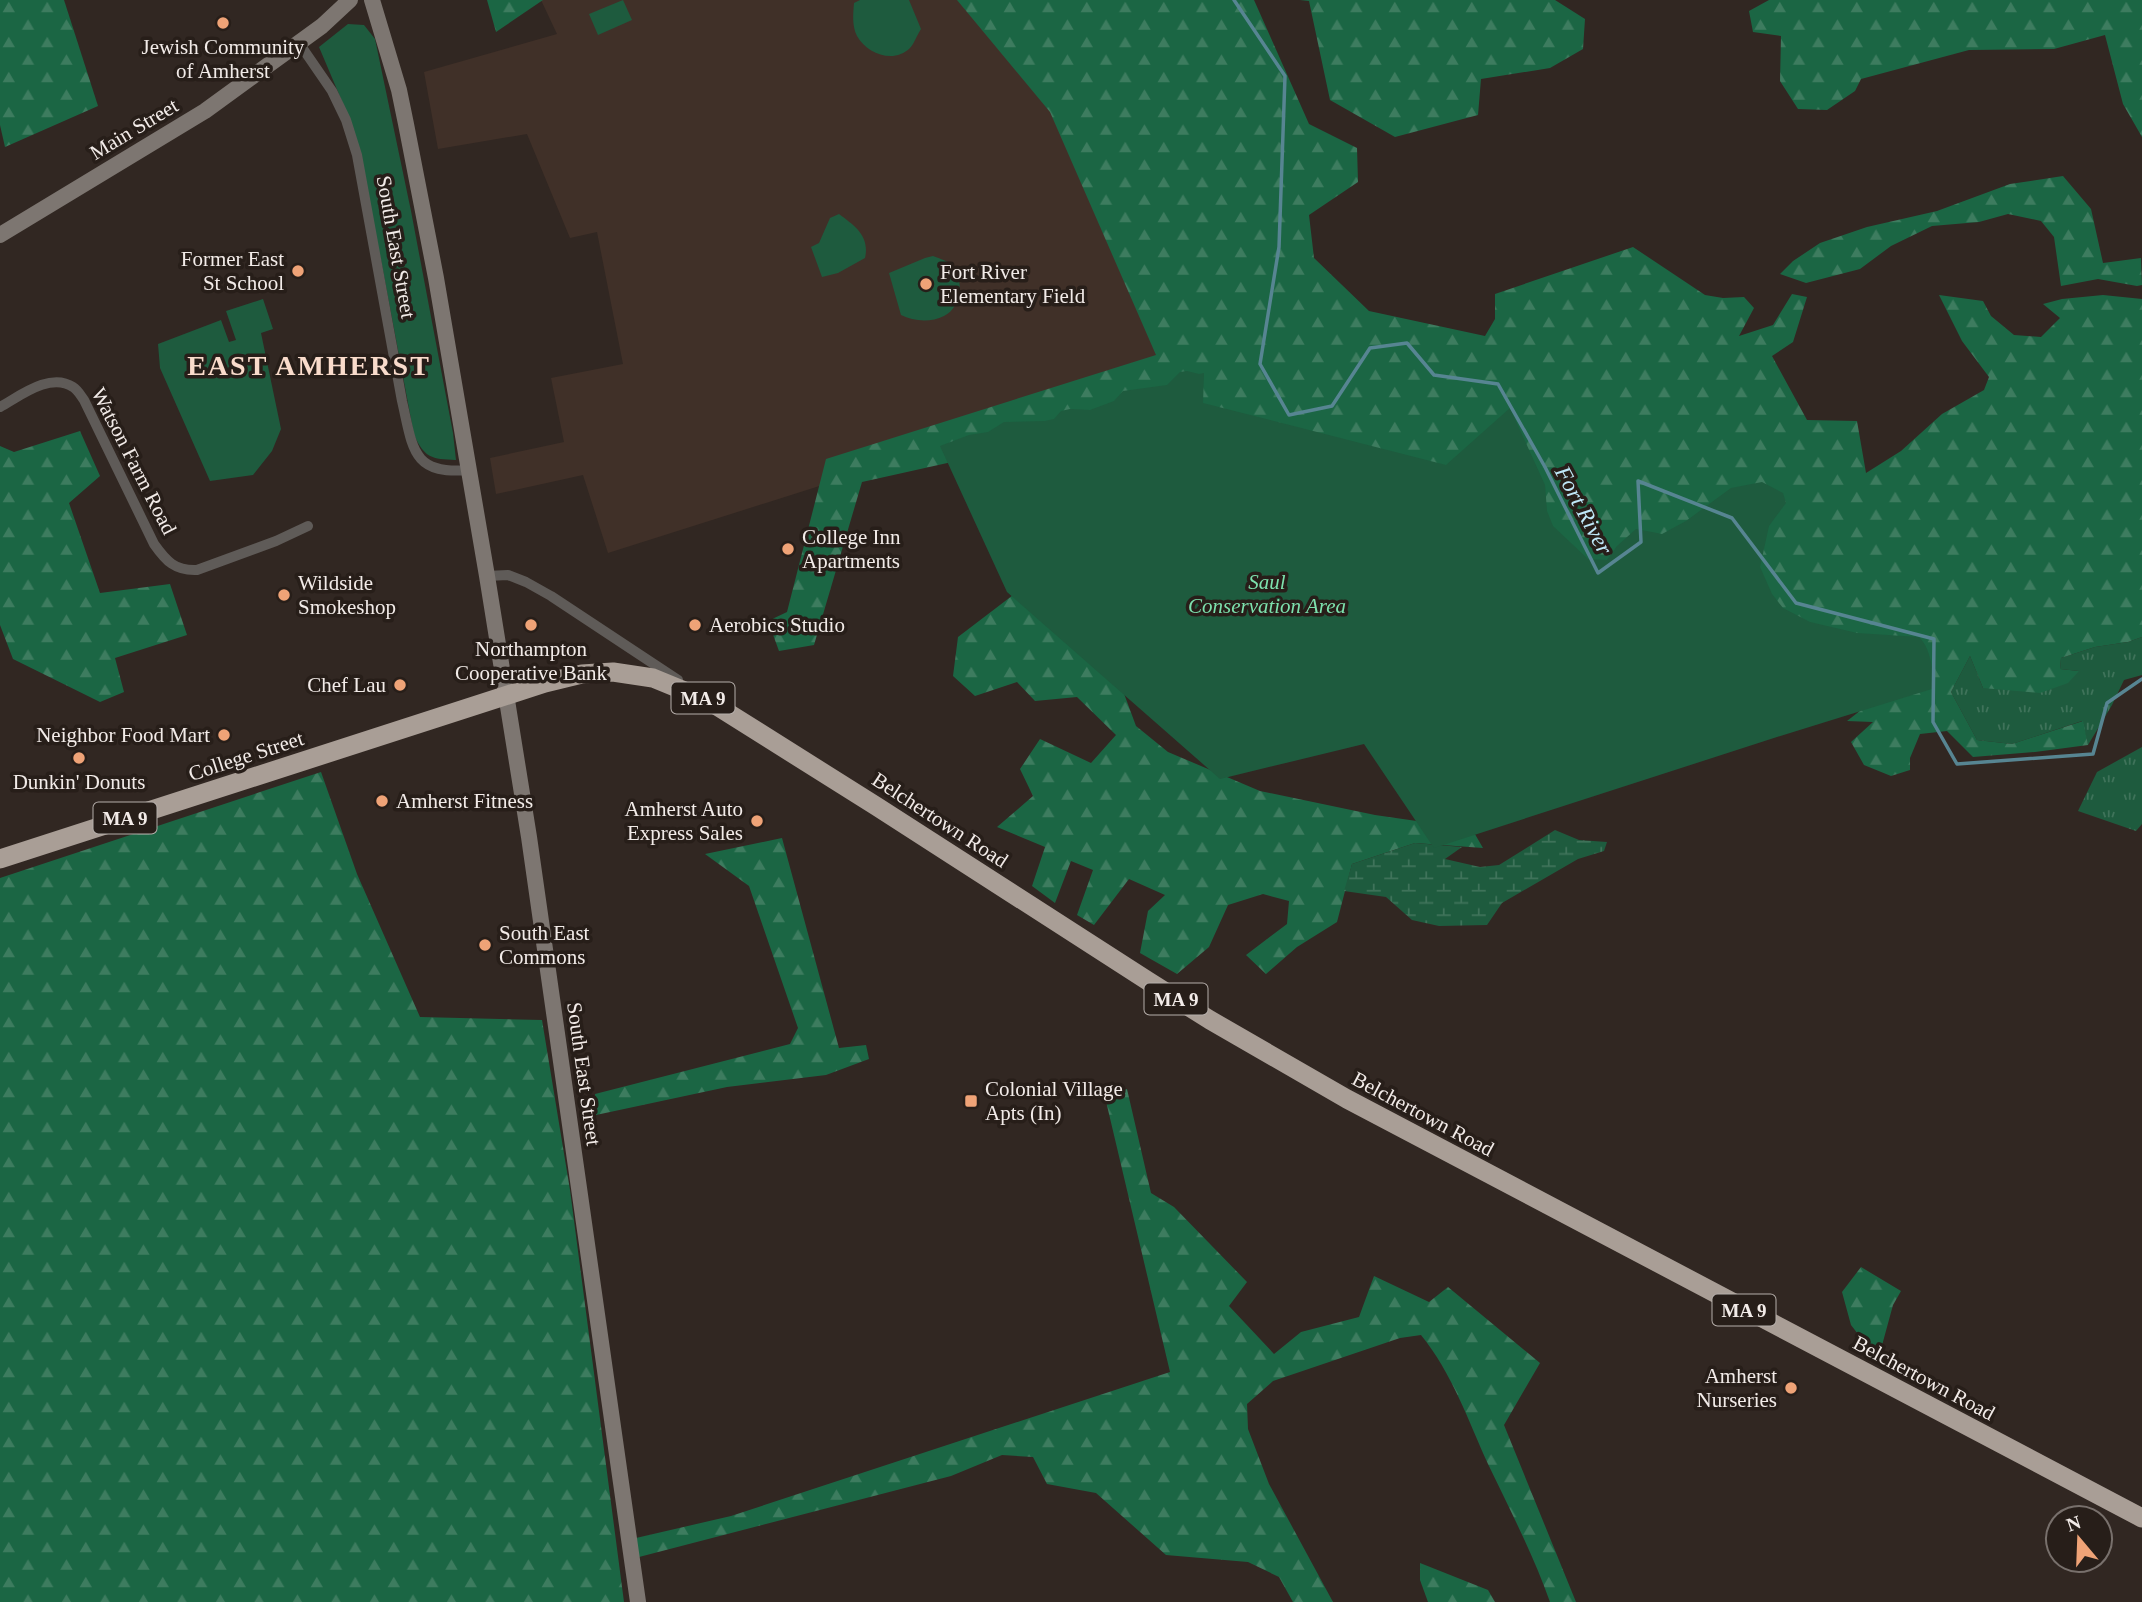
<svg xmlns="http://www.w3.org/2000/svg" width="2142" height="1602" font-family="Georgia,serif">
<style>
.built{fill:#403028}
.grass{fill:url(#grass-tufts)}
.forest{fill:url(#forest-firs)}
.wetland{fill:url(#wetland-marsh)}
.park{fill:#1e5b3e}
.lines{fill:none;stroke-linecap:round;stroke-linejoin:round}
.stream{stroke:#578592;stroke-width:3.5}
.street{stroke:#5f5b58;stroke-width:10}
.secondary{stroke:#7d7671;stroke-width:16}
.highway{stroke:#a99e96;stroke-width:19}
.poi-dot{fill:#efa377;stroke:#271e19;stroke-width:2.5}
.labels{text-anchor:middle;stroke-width:7;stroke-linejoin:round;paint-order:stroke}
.shield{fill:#271e19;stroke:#b5aeaa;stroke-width:2}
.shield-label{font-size:19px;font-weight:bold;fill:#f2ebe8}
.poi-label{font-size:21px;fill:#f2ebe8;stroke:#271e19;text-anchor:start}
.street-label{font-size:21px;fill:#f2ebe8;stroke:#271e19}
.park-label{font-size:21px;font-style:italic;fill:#7de1ad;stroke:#271e19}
.water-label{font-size:23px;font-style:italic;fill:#bfe8f8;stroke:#271e19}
.district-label{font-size:28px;font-weight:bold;letter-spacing:2px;fill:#f9dbcb;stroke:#271e19}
</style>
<defs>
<pattern id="grass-tufts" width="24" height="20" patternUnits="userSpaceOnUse" patternTransform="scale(1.75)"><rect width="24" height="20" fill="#1e5b3e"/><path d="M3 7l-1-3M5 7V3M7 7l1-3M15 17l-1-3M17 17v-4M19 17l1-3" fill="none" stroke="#3f735a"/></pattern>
<pattern id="forest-firs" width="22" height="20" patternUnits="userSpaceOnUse" patternTransform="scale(1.75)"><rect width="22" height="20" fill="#1b6644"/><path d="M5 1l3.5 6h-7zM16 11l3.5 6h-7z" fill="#3d7c5f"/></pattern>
<pattern id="wetland-marsh" width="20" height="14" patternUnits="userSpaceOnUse" patternTransform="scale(1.75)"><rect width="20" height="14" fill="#1e5b3e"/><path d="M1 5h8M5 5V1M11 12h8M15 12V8" fill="none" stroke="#3f735a"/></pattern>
</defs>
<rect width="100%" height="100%" fill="#312722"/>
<path class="built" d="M541,0H1225L1269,321L832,482L608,553L583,475L496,494L490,458L564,442L551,378L623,364L597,232L570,238L527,134L438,149L424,72L557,34Z"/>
<g class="grass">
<path d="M2142,637V675L2124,680L2112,705L2088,745L2082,721L2012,744L1977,740L1951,692L1970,656L1983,688L2079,671L2060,669L2061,658L2095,647L2128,642Z"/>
<path d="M2142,747V824L2136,831L2078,811L2097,772Z"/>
</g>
<g class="forest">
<path d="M0,0H64L98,106L5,147L0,125Z"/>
<path d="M487,0H543L496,32Z"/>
<path d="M957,0H1254L1309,124L1357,148L1358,182L1309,215L1314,258L1369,311L1485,336L1495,319V294L1633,247L1705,295L1723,298L1744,297L1754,308L1739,336L1773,325L1792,294L1807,297L1793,342L1772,356L1807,420L1857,421L1866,473L1901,451L1942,414L1984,390L1989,377L1962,341L1939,295L1983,301L1991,316L2014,335L2041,337L2060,318L2043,304L2062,299L2103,295L2142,299V637L2128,642L2095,647L2061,658L2060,669L2079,671L2068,683L2040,693L1983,688L1970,656L1951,692L1977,740L2012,744L2083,721L2088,745L2035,752L1973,757L1947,731L1920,734L1910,758V770L1891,776L1864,765L1851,742L1873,722L1847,721L1879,696L1681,616L1207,405L862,482L814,645L779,651L768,621L787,612L826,459L1156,355L1050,112Z"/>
<path d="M1300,0H1555L1585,19L1583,49L1550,68L1481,79L1478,115L1395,137L1330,100L1309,1Z"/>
<path d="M1769,0H2142V137L2123,104L2105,35L2054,49L1969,50L1861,79L1855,91L1827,110L1798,109L1780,81L1781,36L1753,32L1749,11Z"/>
<path d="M2063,176L2091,209L2103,263L2141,258L2142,285L2137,286L2098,279L2061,286L2054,237L2041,221L2008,214L1979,222L1932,226L1891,246L1860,269L1806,283L1780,274L1793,261L1820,243L1867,227L1937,211L2010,184Z"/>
<path d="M80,431L100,476L69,503L100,593L170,584L187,635L115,658L124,692L100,702L13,659L0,625V446L14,452Z"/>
<path d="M1021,589L1116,672L1136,726L1168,752L1260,791L1375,815L1472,829L1483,848L1415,843L1352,864L1337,922L1297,947L1266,974L1246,955L1287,924L1289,901L1263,894L1228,905L1209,947L1177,974L1140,953L1148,911L1165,895L1129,879L1094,925L1077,915L1093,870L1071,861L1055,903L1032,886L1045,847L997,827L1033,796L1020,769L1040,739L1091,763L1116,735L1077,697L1035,701L1017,682L975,696L953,676L958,637Z"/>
<path d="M321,772L357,874L420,1017L542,1020L570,1190L624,1602H0V878Z"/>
<path d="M782,838L839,1048L866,1045L869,1059L826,1075L727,1087L596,1115L595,1094L790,1044L798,1028L749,886L705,854Z"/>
<path d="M1127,1089L1151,1193L1174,1207L1247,1282L1229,1306L1274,1354L1301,1332L1359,1317L1374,1276L1429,1302L1448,1287L1540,1363L1504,1425L1576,1602H1550C1533,1554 1510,1510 1488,1464C1468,1420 1452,1373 1421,1335L1400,1338L1273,1381L1247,1404L1248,1429L1269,1484L1333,1602H1293L1279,1577L1248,1562L1166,1555L1096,1493L1047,1484L1033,1457L1002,1455L951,1476L639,1557L636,1538L731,1516L1170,1372L1105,1097Z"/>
<path d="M1861,1267L1901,1291L1893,1305L1878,1360L1851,1325L1842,1292Z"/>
<path d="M1420,1563L1488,1590L1495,1602H1428L1420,1580Z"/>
</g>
<path class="wetland" d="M1555,830L1579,840L1607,842L1604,851L1578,859L1502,903L1487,925L1439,926L1412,920L1386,897L1344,891L1352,864L1415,843L1462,847L1445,859L1480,867L1499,865Z"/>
<g class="park">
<path d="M623,0L632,20L598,35L589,14Z"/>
<path d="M860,0H909L921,29C917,35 914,44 910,48C894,64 867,54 857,36C852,26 853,15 854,3Z"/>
<path d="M348,24L364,25L375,39L411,211L453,433L456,460C431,459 425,458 414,435L381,260L344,106L319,47Z"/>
<path d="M839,214C855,226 870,236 865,258L838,273L822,277L811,247L819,243L830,218Z"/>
<path d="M933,256C938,258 945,260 949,263C965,275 963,307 944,316C930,323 913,321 901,315L889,273L925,258Z"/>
<path d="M263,299L273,329L261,333L281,429L272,451L253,475L210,481L160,368L158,344L221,320L229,342L236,340L226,311Z"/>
<path d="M1187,371L1199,374L1204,373L1203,403L1446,465L1510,408L1545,485L1547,511L1553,526L1588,559L1607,560L1617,546L1636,529L1662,534L1686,521L1731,488L1762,482L1783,493L1786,503L1769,526L1760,567L1772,594L1783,608L1810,622L1857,633L1919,637C1932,650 1932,671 1935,688L1777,737L1434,848L1364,744L1220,779L1007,592L940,446L969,435L988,432L1004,422L1045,421L1054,419L1061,411L1070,409L1090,410L1114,401L1123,391L1167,385L1180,372Z"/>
</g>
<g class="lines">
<path class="stream" d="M1234,0L1285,76L1279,247L1260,364L1289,415L1332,406L1370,348L1407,343L1434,375L1498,384L1545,467L1598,573L1641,542L1638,481L1732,518L1796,603L1934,639L1933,722L1957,764L2093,754L2107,703L2142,679"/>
<g class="street">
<path d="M299,43L332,91L346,120L357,155L402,401C413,449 412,475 469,470"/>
<path d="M0,407C20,396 50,372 73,387C78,390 81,396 84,400L154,544C166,561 175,571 197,570L276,541L308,526"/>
<path d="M487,576L508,575L526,582L551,596L678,680"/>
</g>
<g class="secondary">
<path d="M372,0L399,90L406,124L436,278L487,576L529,837L638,1602"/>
<path d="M0,235L205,111L322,26L350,0"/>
</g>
<path class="highway" d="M0,859L545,683L582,674L613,672L653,678L709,701L876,806L1148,981L1210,1020L1347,1099L2142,1518"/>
</g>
<g class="poi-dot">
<circle cx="223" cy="23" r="7"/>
<circle cx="298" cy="271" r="7"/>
<circle cx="926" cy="284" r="7"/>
<circle cx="788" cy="549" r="7"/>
<circle cx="284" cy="595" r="7"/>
<circle cx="531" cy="625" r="7"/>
<circle cx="695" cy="625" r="7"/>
<circle cx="400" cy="685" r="7"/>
<circle cx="224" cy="735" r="7"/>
<circle cx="79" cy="758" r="7"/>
<circle cx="382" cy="801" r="7"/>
<circle cx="757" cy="821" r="7"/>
<circle cx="485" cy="945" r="7"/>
<rect x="964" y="1094" width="14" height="14" rx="3.5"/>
<circle cx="1791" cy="1388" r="7"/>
</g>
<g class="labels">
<g class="shield">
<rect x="671.5" y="682.5" width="63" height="31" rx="5"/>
<rect x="93.5" y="802.5" width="63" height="31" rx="5"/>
<rect x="1144.5" y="983.5" width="63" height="31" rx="5"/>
<rect x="1712.5" y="1294.5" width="63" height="31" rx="5"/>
</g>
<g class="shield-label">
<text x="703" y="705">MA 9</text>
<text x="125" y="825">MA 9</text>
<text x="1176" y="1006">MA 9</text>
<text x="1744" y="1317">MA 9</text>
</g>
<g class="poi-label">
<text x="223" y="54" text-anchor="middle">Jewish Community<tspan x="223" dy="24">of Amherst</tspan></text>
<text x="284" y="266" text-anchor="end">Former East<tspan x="284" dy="24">St School</tspan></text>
<text x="940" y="279">Fort River<tspan x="940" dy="24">Elementary Field</tspan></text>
<text x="802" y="544">College Inn<tspan x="802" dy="24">Apartments</tspan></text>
<text x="298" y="590">Wildside<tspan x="298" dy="24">Smokeshop</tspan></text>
<text x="709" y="632">Aerobics Studio</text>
<text x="531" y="656" text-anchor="middle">Northampton<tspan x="531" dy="24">Cooperative Bank</tspan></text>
<text x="386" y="692" text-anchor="end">Chef Lau</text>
<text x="210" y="742" text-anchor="end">Neighbor Food Mart</text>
<text x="79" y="789" text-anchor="middle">Dunkin' Donuts</text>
<text x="396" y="808">Amherst Fitness</text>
<text x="743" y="816" text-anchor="end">Amherst Auto<tspan x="743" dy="24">Express Sales</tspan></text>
<text x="499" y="940">South East<tspan x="499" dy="24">Commons</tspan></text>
<text x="985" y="1096">Colonial Village<tspan x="985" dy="24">Apts (In)</tspan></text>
<text x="1777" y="1383" text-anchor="end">Amherst<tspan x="1777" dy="24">Nurseries</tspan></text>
</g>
<g class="street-label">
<text transform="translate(134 129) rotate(-31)" y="7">Main Street</text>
<text transform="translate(396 247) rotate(80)" y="7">South East Street</text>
<text transform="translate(134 461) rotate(63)" y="7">Watson Farm Road</text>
<text transform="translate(246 756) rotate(-18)" y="7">College Street</text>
<text transform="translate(940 820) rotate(33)" y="7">Belchertown Road</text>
<text transform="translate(584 1074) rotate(82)" y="7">South East Street</text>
<text transform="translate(1423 1114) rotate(28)" y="7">Belchertown Road</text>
<text transform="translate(1924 1378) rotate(28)" y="7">Belchertown Road</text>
</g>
<g class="park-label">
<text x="1267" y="589">Saul<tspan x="1267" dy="24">Conservation Area</tspan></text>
</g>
<g class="water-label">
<text transform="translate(1584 510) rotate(62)" y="8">Fort River</text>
</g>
<g class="district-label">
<text x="309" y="375">EAST AMHERST</text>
</g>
</g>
<g transform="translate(2079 1539) rotate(341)"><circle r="33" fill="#271e19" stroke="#78706c" stroke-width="2"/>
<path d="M0-5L12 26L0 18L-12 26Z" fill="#efa377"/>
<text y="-10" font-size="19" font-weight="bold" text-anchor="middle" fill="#f2ebe8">N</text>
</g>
</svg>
